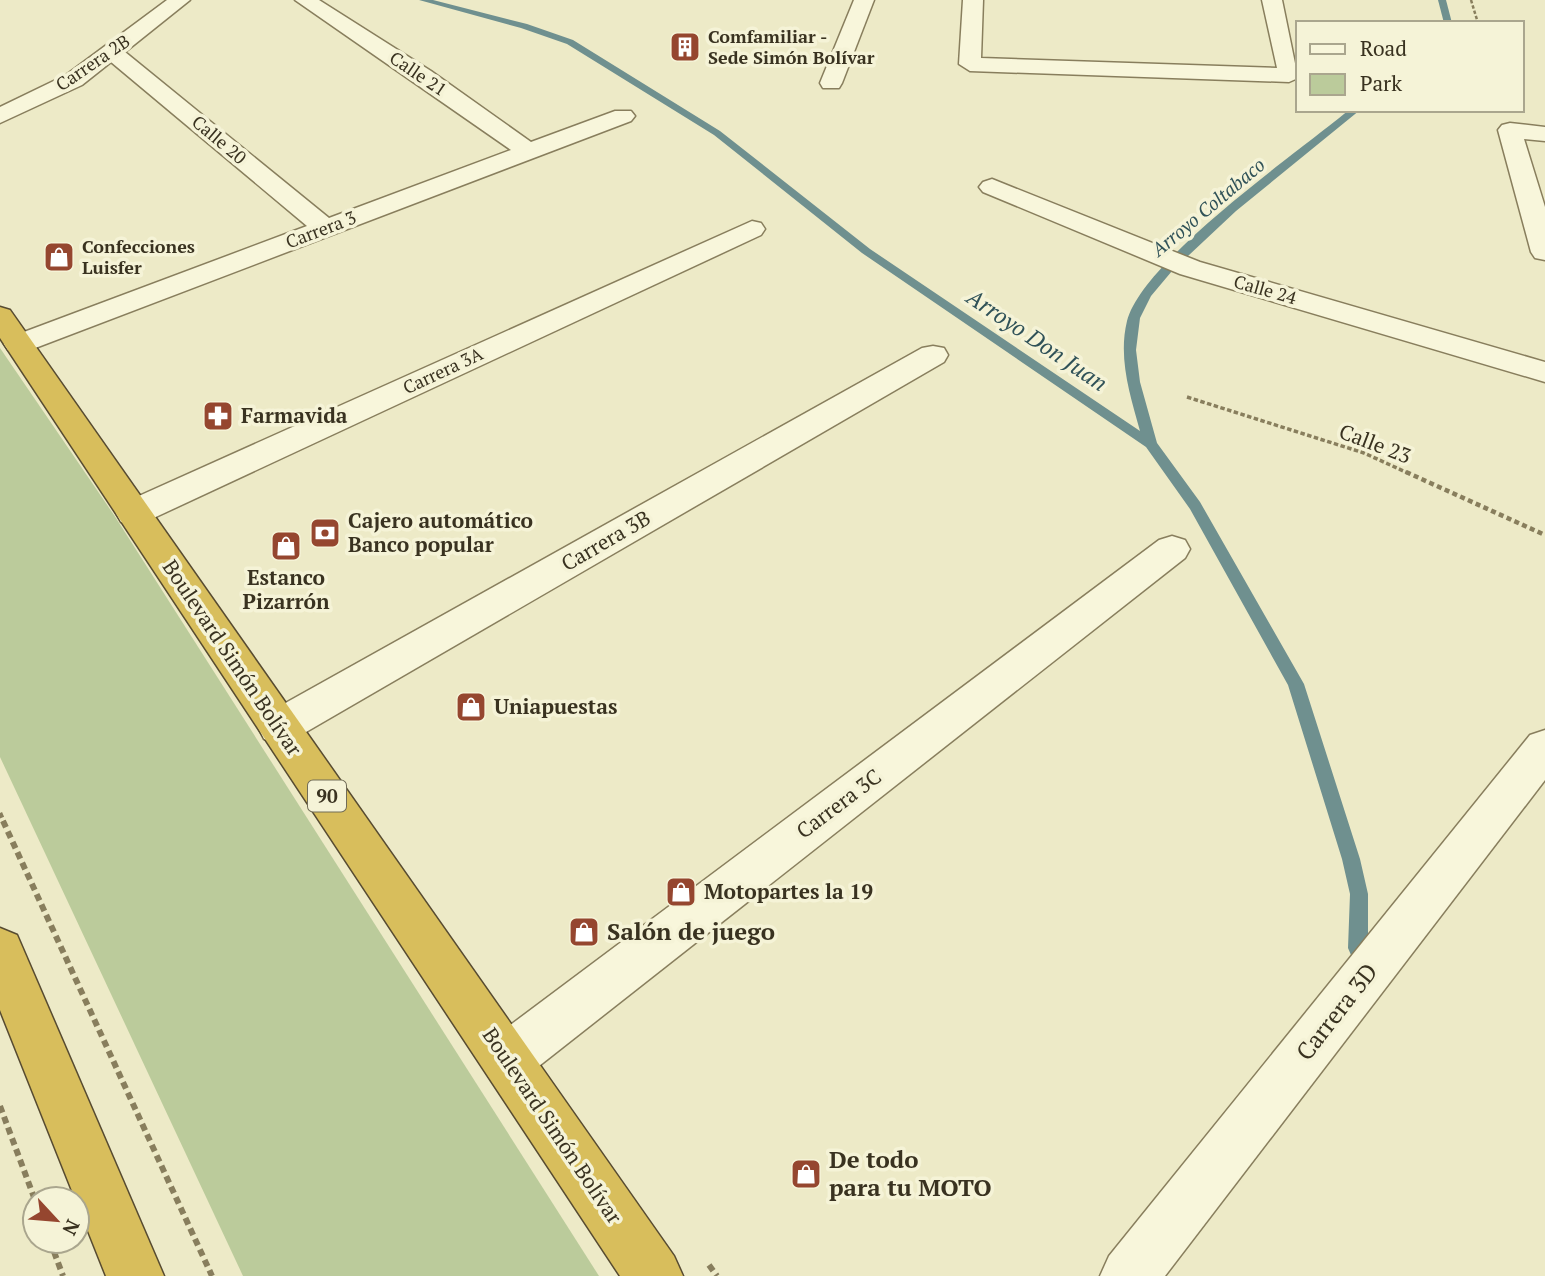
<svg xmlns="http://www.w3.org/2000/svg" width="1545" height="1276" font-family="'PT Serif',serif">
<style>
.green{fill:#bbcb9b}
.lines{fill:none;stroke-linecap:round;stroke-linejoin:round}
.stream{fill:#6f908f;fill-rule:evenodd}
.minor-casing{stroke:#887e5d;stroke-width:3}
.highway-casing{stroke:#574b31;stroke-width:3}
.path-far3{stroke:#887e5d;stroke-width:2.5;stroke-dasharray:3.5 2;stroke-linecap:butt}
.path-far2{stroke:#887e5d;stroke-width:3.5;stroke-dasharray:4.5 2.5;stroke-linecap:butt}
.path-far1{stroke:#887e5d;stroke-width:4.5;stroke-dasharray:5 3.5;stroke-linecap:butt}
.path{stroke:#887e5d;stroke-width:6;stroke-dasharray:7 4.5;stroke-linecap:butt}
.minor{fill:#f8f6db;fill-rule:evenodd}
.highway{fill:#d8be5c;fill-rule:evenodd}
.labels{text-anchor:middle;stroke-width:7;stroke-linejoin:round;paint-order:stroke}
.far-poi-label{font-size:18px;font-weight:bold;fill:#393220;stroke:#f5f3d7;text-anchor:start}
.far-street-label{font-size:18px;fill:#393220;stroke:#f5f3d7}
.far-water-label{font-size:19px;font-style:italic;fill:#305258;stroke:#f5f3d7}
.shield{fill:#f5f3d7;stroke:#716c57;stroke-width:2}
.shield-label{font-size:19px;font-weight:bold;fill:#393220}
.poi-label{font-size:21px;font-weight:bold;fill:#393220;stroke:#f5f3d7;text-anchor:start}
.street-label{font-size:21px;fill:#393220;stroke:#f5f3d7}
.water-label{font-size:23px;font-style:italic;fill:#305258;stroke:#f5f3d7}
.near-poi-label{font-size:24px;font-weight:bold;fill:#393220;stroke:#f5f3d7;text-anchor:start}
.near-street-label{font-size:24px;fill:#393220;stroke:#f5f3d7}
</style>
<rect width="100%" height="100%" fill="#edeac7"/>
<path class="green" d="M0,348L114,515L599,1276H243L0,757Z"/>
<g class="lines">
<g class="stream">
<path d="M419,0H433L527,24L573,40L720,131L870,249L1140,431C1130,395 1118,358 1127,321C1143,260 1297,153 1349,110H1360L1236,211L1172,271L1151,296L1140,318L1136,350L1140,382L1157,443L1200,502L1304,684L1360,859L1368,894V948L1365,955L1358,957L1351,955L1348,948L1350,894L1342,859L1288,685L1190,509L1146,447L862,253L714,135L567,44L521,28Z"/>
<path d="M1438,0H1446L1452,23H1444Z"/>
</g>
<g class="minor-casing">
<g id="minor">
<path d="M167,0H190L125,52L329,218L511,150L295,0H319L431,71L531,142L615,111H631L635,116L631,121L30,350L19,353L8,350L4,344L8,338L307,226L111,62L82,85L0,123V107L66,75Z"/>
<path d="M854,0H874L842,83L839,88H823L820,83Z"/>
<path d="M963,0H983L981,58L1277,68L1262,0H1282L1298,78L1289,82L970,71L959,64Z"/>
<path d="M1510,123L1545,127V141L1524,139L1545,207V260L1535,258L1531,252L1498,130L1502,125Z"/>
<path d="M992,179L1200,262L1545,362V382L1180,274L983,192L979,187L983,182Z"/>
<path d="M752,221L761,223L765,229L761,235L145,522L133,525L121,522L116,513L121,504Z"/>
<path d="M933,346L944,348L948,355L944,362L294,739L279,744L264,739L258,727L264,715L922,348Z"/>
<path d="M1172,536L1185,540L1190,549L1185,558L525,1077L507,1084L489,1077L482,1059L489,1041L1159,540Z"/>
<path d="M1545,730V780L1165,1276H1100L1109,1256L1530,735Z"/>
</g>
</g>
<g class="highway-casing">
<g id="highway">
<path d="M0,307L10,310L674,1256L683,1276H620L0,338Z"/>
<path d="M0,928L17,935L164,1276H106L0,1010Z"/>
</g>
</g>
<path class="path-far3" d="M1471,0L1478,23"/>
<path class="path-far2" d="M1187,397L1364,453L1410,474"/>
<g class="path-far1">
<path d="M1406,472L1545,535"/>
<path d="M0,813L4,822"/>
</g>
<g class="path">
<path d="M3,821L212,1276"/>
<path d="M0,1106L35,1200"/>
<path d="M50,1241L63,1276"/>
<path d="M709,1265L717,1276"/>
</g>
<use href="#minor" class="minor"/>
<use href="#highway" class="highway"/>
</g>
<defs>
<g id="building-square" transform="scale(1.575)"><rect x="-9" y="-9" width="18" height="18" rx="4" fill="#95462f" stroke="#f5f3d7"/><path d="M-4-6H4V6H1V3H-1V6H-4ZM-2.5-4.3h1.7v1.8h-1.7ZM.8-4.3h1.7v1.8H.8ZM-2.5-1h1.7V.8h-1.7ZM.8-1h1.7V.8H.8Z" fill="#fff"/></g>
<g id="shop-square" transform="scale(1.575)"><rect x="-9" y="-9" width="18" height="18" rx="4" fill="#95462f" stroke="#f5f3d7"/><path d="M-5-2.5h2.3a2.7 3.5 0 0 1 5.4 0H5L5.5 6h-11ZM-1.5-2.5h3a1.5 2.3 0 0 0-3 0Z" fill="#fff"/></g>
<g id="pharmacy-square" transform="scale(1.575)"><rect x="-9" y="-9" width="18" height="18" rx="4" fill="#95462f" stroke="#f5f3d7"/><path d="M-2-6h4v4h4v4h-4v4h-4v-4h-4v-4h4Z" fill="#fff"/></g>
<g id="bank-square" transform="scale(1.575)"><rect x="-9" y="-9" width="18" height="18" rx="4" fill="#95462f" stroke="#f5f3d7"/><path d="M-6-4H6V4H-6ZM0-2.3a2.3 2.3 0 1 0 0 4.6a2.3 2.3 0 1 0 0-4.6Z" fill="#fff"/></g>
</defs>
<g fill-rule="evenodd">
<use href="#building-square" x="685" y="47"/>
<use href="#shop-square" x="59" y="257"/>
<use href="#pharmacy-square" x="218" y="416"/>
<use href="#bank-square" x="325" y="533"/>
<use href="#shop-square" x="286" y="546"/>
<use href="#shop-square" x="471" y="707"/>
<use href="#shop-square" x="681" y="892"/>
<use href="#shop-square" x="584" y="932"/>
<use href="#shop-square" x="806" y="1174"/>
</g>
<g class="labels">
<g class="far-poi-label">
<text x="708" y="43">Comfamiliar -<tspan x="708" dy="21">Sede Simón Bolívar</tspan></text>
<text x="82" y="253">Confecciones<tspan x="82" dy="21">Luisfer</tspan></text>
</g>
<g class="far-street-label">
<text transform="translate(93 63) rotate(-34)" y="6">Carrera 2B</text>
<text transform="translate(418 74) rotate(34)" y="6">Calle 21</text>
<text transform="translate(219 140) rotate(40)" y="6">Calle 20</text>
<text transform="translate(321 230) rotate(-21)" y="6">Carrera 3</text>
<text transform="translate(1265 290) rotate(16)" y="6">Calle 24</text>
<text transform="translate(443 371) rotate(-25)" y="6">Carrera 3A</text>
</g>
<g class="far-water-label">
<text transform="translate(1208 207) rotate(-40)" y="7">Arroyo Coltabaco</text>
</g>
<rect class="shield" x="308" y="780.5" width="38" height="31" rx="5"/>
<g class="shield-label">
<text x="327" y="803">90</text>
</g>
<g class="poi-label">
<text x="241" y="423">Farmavida</text>
<text x="348" y="528">Cajero automático<tspan x="348" dy="24">Banco popular</tspan></text>
<text x="286" y="585" text-anchor="middle">Estanco<tspan x="286" dy="24">Pizarrón</tspan></text>
<text x="494" y="714">Uniapuestas</text>
<text x="704" y="899">Motopartes la 19</text>
</g>
<g class="street-label">
<text transform="translate(1375 444) rotate(21)" y="7">Calle 23</text>
<text transform="translate(606 541) rotate(-30)" y="7">Carrera 3B</text>
<text transform="translate(232 658) rotate(56)" y="7">Boulevard Simón Bolívar</text>
<text transform="translate(839 804) rotate(-37)" y="7">Carrera 3C</text>
<text transform="translate(552 1126) rotate(56)" y="7">Boulevard Simón Bolívar</text>
</g>
<g class="water-label">
<text transform="translate(1037 340) rotate(34)" y="8">Arroyo Don Juan</text>
</g>
<g class="near-poi-label">
<text x="607" y="940">Salón de juego</text>
<text x="829" y="1168">De todo<tspan x="829" dy="28">para tu MOTO</tspan></text>
</g>
<g class="near-street-label">
<text transform="translate(1337 1012) rotate(-52)" y="8">Carrera 3D</text>
</g>
</g>
<rect x="1296" y="21" width="228" height="91" fill="#f5f3d7" stroke="#aaa68e" stroke-width="2"/>
<rect x="1310" y="44" width="35" height="10" fill="#f8f6db" stroke="#aaa68e" stroke-width="2"/>
<text x="1360" y="56" font-size="21" fill="#393220">Road</text>
<rect x="1310" y="74" width="35" height="21" fill="#bbcb9b" stroke="#aaa68e" stroke-width="2"/>
<text x="1360" y="91" font-size="21" fill="#393220">Park</text>
<g transform="translate(56 1220) rotate(116)"><circle r="33" fill="#f5f3d7" stroke="#aaa68e" stroke-width="2"/>
<path d="M0-5L12 26L0 18L-12 26Z" fill="#95462f"/>
<text y="-10" font-size="19" font-weight="bold" text-anchor="middle" fill="#393220">N</text>
</g>
</svg>
